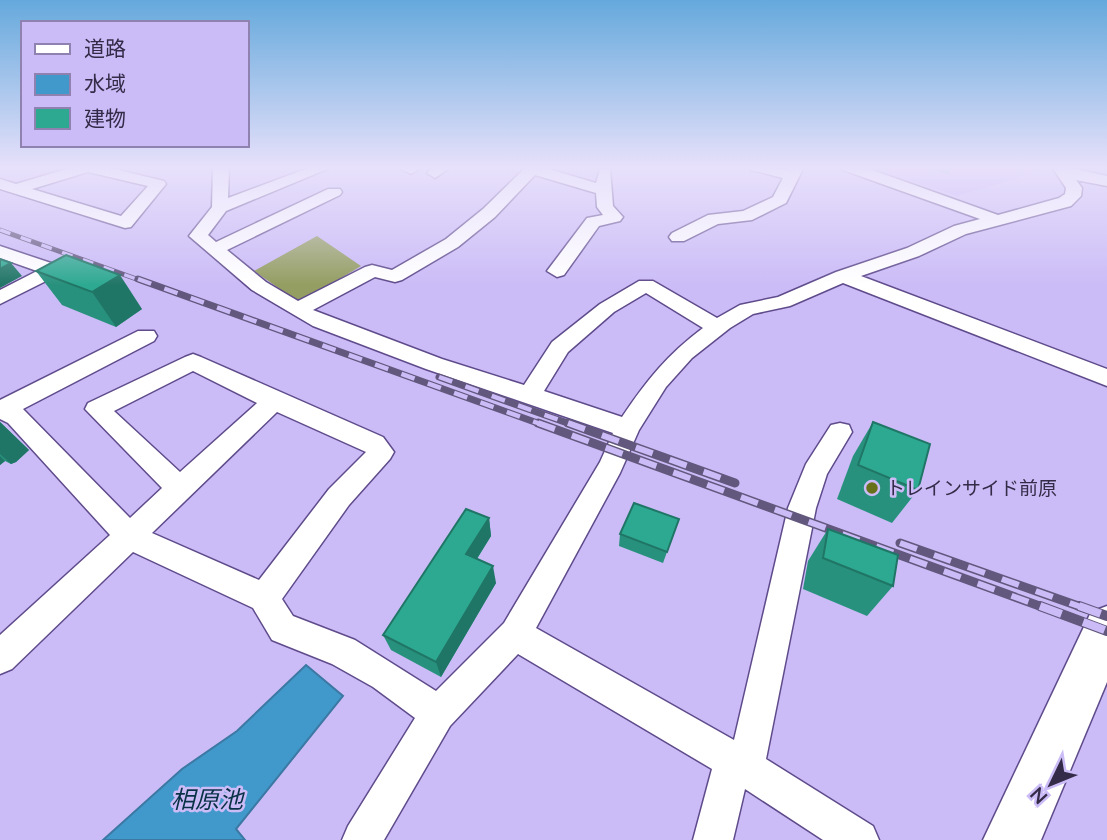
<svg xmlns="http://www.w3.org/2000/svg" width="1107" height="840" font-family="Lato,'Noto Sans JP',sans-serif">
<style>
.built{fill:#c1acfb}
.green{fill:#949e62}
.water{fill:#4099ca;stroke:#3c78a3;stroke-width:2}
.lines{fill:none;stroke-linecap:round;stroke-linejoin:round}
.minor-casing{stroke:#5f4b8b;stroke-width:3}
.secondary-casing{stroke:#5f4b8b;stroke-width:3}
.minor{fill:#fff;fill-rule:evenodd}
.secondary{fill:#fff;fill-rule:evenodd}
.rail-far3-casing{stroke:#62577d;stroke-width:5}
.rail-far2-casing{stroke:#62577d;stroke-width:7}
.rail-far1-casing{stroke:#62577d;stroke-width:9}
.rail-casing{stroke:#62577d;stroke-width:10}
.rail-far3{stroke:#cbbcf7;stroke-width:3.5;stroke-dasharray:11;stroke-linecap:butt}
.rail-far2{stroke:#cbbcf7;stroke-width:4.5;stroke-dasharray:14;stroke-linecap:butt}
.rail-far1{stroke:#cbbcf7;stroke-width:6;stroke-dasharray:18;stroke-linecap:butt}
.rail{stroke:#cbbcf7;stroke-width:8;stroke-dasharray:23;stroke-linecap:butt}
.wall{fill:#28917d}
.shaded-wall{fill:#207666}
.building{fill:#2ea991;stroke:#207666;stroke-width:2}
.poi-dot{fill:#67711a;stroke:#cbbcf7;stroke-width:2.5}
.labels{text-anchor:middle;stroke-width:5;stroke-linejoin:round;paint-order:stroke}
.poi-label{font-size:19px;fill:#342b48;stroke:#cbbcf7;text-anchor:start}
.near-water-label{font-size:24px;font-style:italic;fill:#093145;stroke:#cbbcf7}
</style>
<rect width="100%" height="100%" fill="#cbbcf7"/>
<path class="built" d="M868,167H1039L1040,172L957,196Z"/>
<path class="green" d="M317,236L361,266L300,303L254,271Z"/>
<path class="water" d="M306,665L343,696L236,829L245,840H103L182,769L237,731Z"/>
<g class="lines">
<g class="minor-casing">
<g id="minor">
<path d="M73,167H106L164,181L166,184L131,227L125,228L0,189V179L16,184ZM88,172L148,186L121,216L32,189Z"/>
<path d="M213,167H229L228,198L311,167H332L226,211L208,235L216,242L328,189H340L342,192L340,195L227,250L266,282L298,301L365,267L372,265L392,270L446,239L483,209L526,167H542L596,183L600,169H610L613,206L623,217L620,221L599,226L564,275L557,277L547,271L587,218L603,215L597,207L596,193L535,175L495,217L458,247L402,280L395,282L375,277L313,310L442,359L524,385L552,342L600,304L639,281H653L717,318L740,305L778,297L836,272L907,248L954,226L980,219L843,170L841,167H864L998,215L1059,198L1065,194L1066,188L1052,167H1067L1107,176V186L1076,180L1082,188L1081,196L1071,206L966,234L919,256L861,276L1107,369V386L843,283L790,306L753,314L730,328L692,358L666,387L639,430L620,473L536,628L734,740L788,508L806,464L831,425L840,423L849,425L852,432L827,474L816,508L766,759L873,826L879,840H823L745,789L733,840H693L712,769L518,654L450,726L384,840H342L348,826L415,718L373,687L332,664L272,640L253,608L133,552L12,669L0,674V635L110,535L8,423L0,419V400L138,331H154L157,336L154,341L23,409L130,518L162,488L85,409L88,403L185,357L193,354L201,357L383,437L394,452L390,459L349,505L282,599L293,616L355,640L436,691L504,623L600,462L613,433L426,369L313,326L252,290L189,236L212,207ZM646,293L703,328C667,355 647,380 622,417L544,391L568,352L614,312ZM193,371L257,403L180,472L114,411ZM277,412L366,452L329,489L259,580L152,533Z"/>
<path d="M397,167H417L419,169L411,174Z"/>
<path d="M433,167H451L435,178L427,173Z"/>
<path d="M749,167L787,170L788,167H804L786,203L752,220L718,224L684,241H672L669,237L672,233L708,215L743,211L773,197L783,178L751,170Z"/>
<path d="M0,246L60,266L62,270L60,274L0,304V290L37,271L0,258Z"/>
</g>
</g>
<g class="secondary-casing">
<path id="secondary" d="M1107,606V682L1041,840H983L1091,612Z"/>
</g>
<use href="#minor" class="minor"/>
<use href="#secondary" class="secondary"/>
<g class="rail-far3-casing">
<path id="rail-far3" d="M0,230L142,281"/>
</g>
<g class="rail-far2-casing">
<g id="rail-far2">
<path d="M138,279L543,425"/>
<path d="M439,377L573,425"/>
</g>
</g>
<g class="rail-far1-casing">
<g id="rail-far1">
<path d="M538,423L1045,608"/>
<path d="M568,423L735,483"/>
<path d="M900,543L1084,608"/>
</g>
</g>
<g class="rail-casing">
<g id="rail">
<path d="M1040,606L1107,631"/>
<path d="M1079,606L1107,616"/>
</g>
</g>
<use href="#rail-far3" class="rail-far3"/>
<use href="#rail-far2" class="rail-far2"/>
<use href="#rail-far1" class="rail-far1"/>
<use href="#rail" class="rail"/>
</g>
<g class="wall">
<path d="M924,167H952L948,174Z"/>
<path d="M36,271L142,309L116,327L62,305Z"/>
<path d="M0,422L29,450L16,462L11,464L5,461L0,465Z"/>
<path d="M873,422L918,490L892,523L837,499L853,456Z"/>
<path d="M489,518L491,536L477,559L496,583L441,677L391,650L383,635Z"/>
<path d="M679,519L663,563L619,546L620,534Z"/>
<path d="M828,529L893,586L867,616L803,589L808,561Z"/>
</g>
<g class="shaded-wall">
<path d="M11,263L22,276L0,288V269Z"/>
<path d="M120,275L142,309L116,327L92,292Z"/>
<path d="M0,422L29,450L16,462L11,464L0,454Z"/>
<path d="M0,456L5,461L0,465Z"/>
<path d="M489,518L491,536L469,571L466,554Z"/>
<path d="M493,566L496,583L441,677L436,662Z"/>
</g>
<g class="building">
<path d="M66,255L120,275L92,292L36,271Z"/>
<path d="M0,259L11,263L0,269Z"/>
<path d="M873,422L930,444L918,490L858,465Z"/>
<path d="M634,503L679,519L667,552L620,534Z"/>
<path d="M466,509L489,518L466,554L493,566L436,662L383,635Z"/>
<path d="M828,529L898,555L893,586L823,558Z"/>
</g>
<linearGradient id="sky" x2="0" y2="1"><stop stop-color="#65a9dc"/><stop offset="0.59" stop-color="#e8e1fb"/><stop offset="1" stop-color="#e8e1fb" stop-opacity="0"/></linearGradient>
<rect width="1107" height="285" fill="url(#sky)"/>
<circle class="poi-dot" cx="872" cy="488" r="7"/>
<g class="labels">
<g class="poi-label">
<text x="886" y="495">トレインサイド前原</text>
</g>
<g class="near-water-label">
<text x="207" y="808">相原池</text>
</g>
</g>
<rect x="21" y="21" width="228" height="126" fill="#cbbcf7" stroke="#8f82b1" stroke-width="2"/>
<rect x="35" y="44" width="35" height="10" fill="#ffffff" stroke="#8f82b1" stroke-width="2"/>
<text x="84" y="56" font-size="21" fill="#342b48">道路</text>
<rect x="35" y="74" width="35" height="21" fill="#4099ca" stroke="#8f82b1" stroke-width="2"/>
<text x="84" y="91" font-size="21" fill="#342b48">水域</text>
<rect x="35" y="108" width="35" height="21" fill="#2ea991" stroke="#8f82b1" stroke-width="2"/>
<text x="84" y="126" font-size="21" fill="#342b48">建物</text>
<g transform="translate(1051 784) rotate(227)" stroke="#cbbcf7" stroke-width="5" paint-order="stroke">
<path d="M0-5L12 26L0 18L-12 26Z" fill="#342b48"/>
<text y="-10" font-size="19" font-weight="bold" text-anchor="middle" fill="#342b48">N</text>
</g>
</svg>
